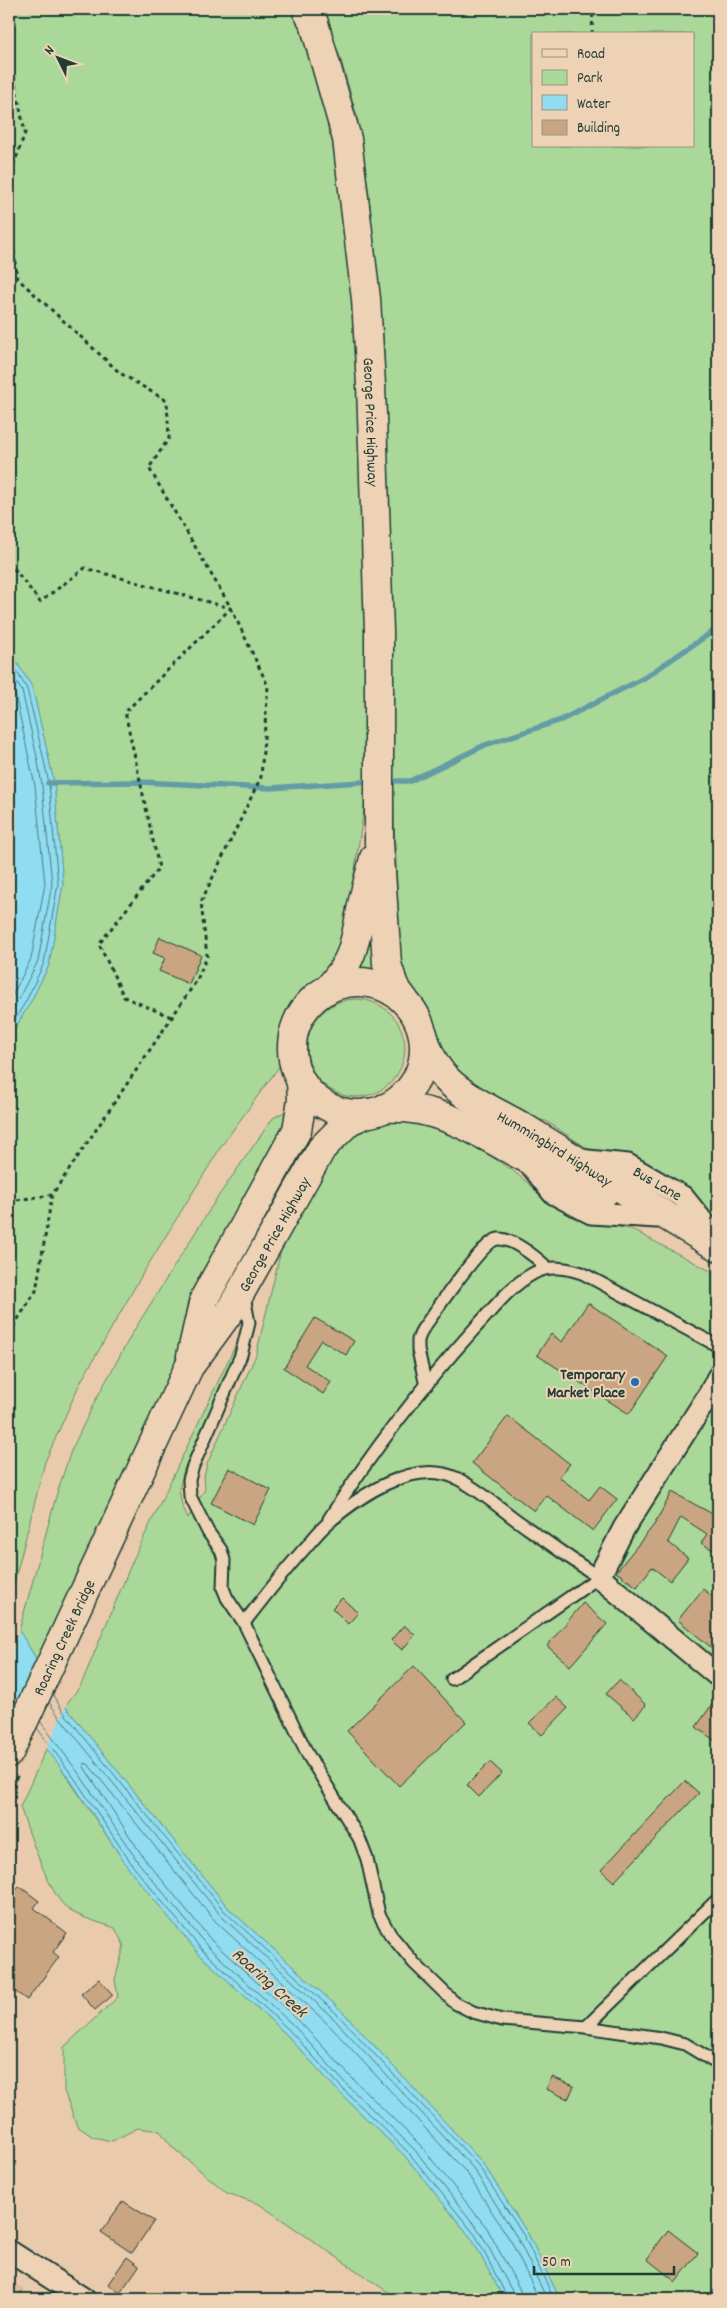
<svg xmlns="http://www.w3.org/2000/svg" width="727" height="2308" font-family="Dekko,sans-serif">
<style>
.built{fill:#dcbc9d}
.green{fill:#aad898;stroke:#648a66;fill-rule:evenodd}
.water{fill:#90dcf0;stroke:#639ca5}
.pier{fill:#e9caac}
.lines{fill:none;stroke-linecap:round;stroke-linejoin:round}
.shore{stroke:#4c7d7f;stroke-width:1}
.stream{stroke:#639ca5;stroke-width:5.5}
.building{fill:#caa581;stroke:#1f3d34}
.lane-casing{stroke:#1f3d34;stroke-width:15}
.street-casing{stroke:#1f3d34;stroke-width:25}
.primary-casing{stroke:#1f3d34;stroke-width:31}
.highway-casing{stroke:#1f3d34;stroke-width:31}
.path{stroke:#1f3d34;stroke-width:3;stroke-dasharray:4 4;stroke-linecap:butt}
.lane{stroke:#eed2b5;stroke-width:11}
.street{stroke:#eed2b5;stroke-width:21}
.primary{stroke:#eed2b5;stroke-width:28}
.highway{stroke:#eed2b5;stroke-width:28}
.poi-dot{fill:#1f6fb2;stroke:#eed2b5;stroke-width:2}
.labels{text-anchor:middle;stroke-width:4;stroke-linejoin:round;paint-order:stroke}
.street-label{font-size:16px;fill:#1f3d34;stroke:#eed2b5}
.poi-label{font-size:16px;font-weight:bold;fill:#1f3d34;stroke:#eed2b5;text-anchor:end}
.water-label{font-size:18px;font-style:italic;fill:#25453d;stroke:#eed2b5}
</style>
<rect width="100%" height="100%" fill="#e9caac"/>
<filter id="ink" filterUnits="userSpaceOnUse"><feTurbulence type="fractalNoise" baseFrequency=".02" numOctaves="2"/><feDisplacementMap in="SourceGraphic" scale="10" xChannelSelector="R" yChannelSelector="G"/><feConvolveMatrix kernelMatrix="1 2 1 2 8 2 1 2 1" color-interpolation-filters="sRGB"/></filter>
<g filter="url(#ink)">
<path class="built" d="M9,2280L37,2299H9Z"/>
<g class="green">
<path d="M9,9H294L313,62L329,122L351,257L366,611L369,775L344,942L322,979L294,1000L285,1015L279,1030L277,1044L281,1064L222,1145L143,1273L79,1385L45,1462L9,1603V1038L30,1003L49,965L63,884L54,783L48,755L32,687L9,650Z"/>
<path d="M320,9H718V1220L687,1193L599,1156L546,1121L534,1119L472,1085L452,1067L412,996L401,967L394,822L384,347L369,195L357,116L340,57ZM533,34H693V146H533Z"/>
<path d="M373,918L376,972L359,971L368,948Z"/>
<circle cx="356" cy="1048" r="49"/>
<path d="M288,1110L285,1128L266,1164L233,1217L188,1309L170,1380L39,1663L19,1631L57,1493L71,1451L95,1401L133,1332L217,1198L273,1118Z"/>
<path d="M396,1120L431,1123L450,1130L512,1170L545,1197L588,1221L631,1229L718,1275V2299H560L528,2234L482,2162L341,2010L230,1910L65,1706L81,1685L133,1560L235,1346L233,1359L184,1469L179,1490L182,1505L188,1518L205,1489L204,1477L207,1464L256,1355L282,1246L330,1163L343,1146L364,1128L377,1123Z"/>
<path d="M47,1747L129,1869L199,1954L286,2034L339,2092L405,2156L472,2239L504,2299H398L259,2204L227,2193L172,2147L160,2131L138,2128L112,2141L93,2137L77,2126L64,2091V2047L118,1997L115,1980L124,1946L115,1928C101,1923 85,1919 72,1912C50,1901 29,1831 20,1807Z"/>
</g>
<g class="water">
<path d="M9,650L32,687L48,755L54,783L63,884L49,965L30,1003L9,1038Z"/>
<path d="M9,1614L65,1706L230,1910L341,2010L482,2162L528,2234L560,2299H504L472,2239L405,2156L339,2092L286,2034L199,1954L129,1869L71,1781L9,1698Z"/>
</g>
<g class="pier">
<path d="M9,1612L20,1627L9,1669Z"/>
<path d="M41,1660L67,1704L46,1750L15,1713Z"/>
</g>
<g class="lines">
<g class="shore">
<path d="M9,659L27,689L43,756L49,784L58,884L44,963L26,1001L9,1029"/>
<path d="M9,671L22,691L37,757L42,785L52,884L38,961L9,1017"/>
<path d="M9,685L15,694L35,786L45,884L31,959L9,1002"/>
<path d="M53,1695L62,1710L226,1913L337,2014L478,2165L524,2236L554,2299"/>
<path d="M49,1702L57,1714L222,1917L333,2018L473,2168L518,2239L547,2299"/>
<path d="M40,1721L80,1775L138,1862L207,1946L294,2026L347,2085L414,2149L481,2233L513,2293L514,2299"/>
<path d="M37,1728L75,1779L133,1866L202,1950L289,2030L343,2089L409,2153L476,2236L508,2299"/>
<path d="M522,2299L520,2290L487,2228L420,2145L353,2079L299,2021L212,1941L144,1858L84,1767V1763L88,1764L216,1922L328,2024L467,2173L512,2243L539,2299"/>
</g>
<g class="stream">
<path d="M397,781H410L485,745L561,720L644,678L718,628"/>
<path d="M48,783L140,782L270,788L361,782"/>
</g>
</g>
<g class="building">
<path d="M160,937L201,955L189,984L159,971L165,958L153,953Z"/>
<path d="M588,1303L668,1356L629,1414L537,1355L551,1334L562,1342Z"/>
<path d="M315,1318L354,1341L346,1355L321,1340L305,1365L331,1382L323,1394L284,1368Z"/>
<path d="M508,1416L570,1464L559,1477L589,1500L600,1486L617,1499L593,1531L546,1495L534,1511L472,1463Z"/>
<path d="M229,1468L271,1490L253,1525L211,1503Z"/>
<path d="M672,1492L718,1517V1542L713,1550L701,1543L707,1534L681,1517L668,1542L688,1558L670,1581L652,1567L637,1587L616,1572L654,1525Z"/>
<path d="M703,1589L718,1601V1653L678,1620Z"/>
<path d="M342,1598L358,1613L348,1624L332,1608Z"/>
<path d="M583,1603L607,1624L570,1666L547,1646Z"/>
<path d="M404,1625L415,1635L402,1650L391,1640Z"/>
<path d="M414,1666L466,1722L399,1786L347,1731Z"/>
<path d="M619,1680L646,1705L634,1718L606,1694Z"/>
<path d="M718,1696V1743L696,1727Z"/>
<path d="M556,1697L568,1708L542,1735L529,1723Z"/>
<path d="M490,1762L502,1773L479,1797L467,1785Z"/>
<path d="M685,1781L699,1793L614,1882L601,1870Z"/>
<path d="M19,1886L39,1901L34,1908L67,1933L53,1952L59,1957L27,2000L9,1987V1901Z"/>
<path d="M99,1979L113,1995L95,2010L81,1994Z"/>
<path d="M552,2077L574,2086L568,2099L546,2089Z"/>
<path d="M123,2201L154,2221L132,2253L101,2232Z"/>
<path d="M668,2230L698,2253L676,2282L647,2259Z"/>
<path d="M127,2257L139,2266L120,2293L108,2284Z"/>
</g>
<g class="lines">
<g class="lane-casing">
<g id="lane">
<path d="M244,1296L249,1323L241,1355L193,1466L189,1480L190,1496L208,1532L221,1550L224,1560L223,1588L227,1598L244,1623L308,1755L359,1838L367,1859L379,1914L390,1934L414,1963L455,2003L473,2012L502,2020L586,2027L661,2038L685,2044L718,2064"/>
<path d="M426,1386L418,1350V1340L422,1330C433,1315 483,1240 498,1239C513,1238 538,1259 548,1268"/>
<path d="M329,1519C372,1451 422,1387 476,1327C494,1308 511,1285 534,1273C550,1265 566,1268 582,1273L718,1346"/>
<path d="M244,1623C264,1597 284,1571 306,1547C313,1539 319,1531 327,1524C358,1497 413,1458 456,1478C477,1488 496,1505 515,1519C543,1539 570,1559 599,1577L452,1679"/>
<path d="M586,2027L718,1899"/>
</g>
</g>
<g class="street-casing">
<g id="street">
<path d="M527,1160L553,1193L591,1213L657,1217"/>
<path id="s1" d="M578,1160L628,1165L683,1197L718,1241"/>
<path d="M718,1377L710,1393L624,1528L599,1577L718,1676"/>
<path d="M9,2251L84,2299"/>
</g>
</g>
<g class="primary-casing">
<g id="primary">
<path id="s2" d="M423,1034C428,1053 437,1072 453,1085C476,1105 506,1116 531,1132C593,1170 655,1210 718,1247"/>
<path d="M385,1108C437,1104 479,1133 524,1157C549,1171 578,1182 604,1193"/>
</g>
</g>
<g class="highway-casing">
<g id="highway">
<path id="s3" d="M306,9L314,23L347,139L366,299L371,385L379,631V842L387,964L394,986L405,1001"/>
<circle cx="358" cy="1048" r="66"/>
<path d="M327,990C353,961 354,947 361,910C364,893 370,876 374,858"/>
<path d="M191,1356L204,1299L297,1130L302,1100L301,1081"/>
<path id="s4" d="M9,1753L189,1367L230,1311L322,1148L349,1121L367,1113"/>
</g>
</g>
<g class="path">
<path d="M592,34L593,9"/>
<path d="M9,53L25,133L9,178"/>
<path d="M9,204L17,278L120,373L167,401L169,438L149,468L231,608L268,686L261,777L201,902L207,956L197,980L52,1195L36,1291L9,1333"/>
<path d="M9,562L40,602L85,568L230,608"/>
<path d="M171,1017L124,997L99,944L159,868L125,712L231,608"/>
<path d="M9,1201L52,1195"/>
<path d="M9,1794L18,1774"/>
</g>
<use href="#lane" class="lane"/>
<use href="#street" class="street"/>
<use href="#primary" class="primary"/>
<use href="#highway" class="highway"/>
</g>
</g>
<circle class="poi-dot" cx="635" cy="1382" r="5"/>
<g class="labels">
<g class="street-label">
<text dy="6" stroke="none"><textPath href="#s3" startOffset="421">George Price Highway</textPath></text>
<text dy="6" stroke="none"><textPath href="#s2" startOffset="180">Hummingbird Highway</textPath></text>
<text dy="6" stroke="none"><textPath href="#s1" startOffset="85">Bus Lane</textPath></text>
<text dy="6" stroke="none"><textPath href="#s4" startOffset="584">George Price Highway</textPath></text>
<text dy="6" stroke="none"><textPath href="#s4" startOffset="128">Roaring Creek Bridge</textPath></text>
</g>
<g class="poi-label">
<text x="625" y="1379">Temporary<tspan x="625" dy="18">Market Place</tspan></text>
</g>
<g class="water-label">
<text transform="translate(270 1982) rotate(42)" y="6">Roaring Creek</text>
</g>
</g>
<rect width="727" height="2308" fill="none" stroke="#eed2b5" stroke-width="30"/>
<rect x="15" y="15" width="697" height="2278" fill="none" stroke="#1f3d34" stroke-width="2" filter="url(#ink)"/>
<rect x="532" y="32" width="162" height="115" fill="#eed2b5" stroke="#9b9681"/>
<rect x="542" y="49" width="25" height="8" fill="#eed2b5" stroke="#9b9681"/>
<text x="577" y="58" font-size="15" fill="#1f3d34">Road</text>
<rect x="542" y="70" width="25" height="15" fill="#aad898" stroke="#9b9681"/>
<text x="577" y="82" font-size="15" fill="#1f3d34">Park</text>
<rect x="542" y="95" width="25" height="15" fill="#90dcf0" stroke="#9b9681"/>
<text x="577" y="108" font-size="15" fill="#1f3d34">Water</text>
<rect x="542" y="120" width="25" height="15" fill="#caa581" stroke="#9b9681"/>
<text x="577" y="132" font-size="15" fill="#1f3d34">Building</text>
<g transform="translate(58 58) rotate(312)" stroke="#eed2b5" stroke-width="4" paint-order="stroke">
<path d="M0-4L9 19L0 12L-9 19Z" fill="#1f3d34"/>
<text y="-8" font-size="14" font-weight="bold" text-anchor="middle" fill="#1f3d34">N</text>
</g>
<path d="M534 2266v8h140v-8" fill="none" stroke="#1f3d34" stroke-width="2.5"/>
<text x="542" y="2266" font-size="15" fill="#1f3d34" stroke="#eed2b5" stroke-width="4" paint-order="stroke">50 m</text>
</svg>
